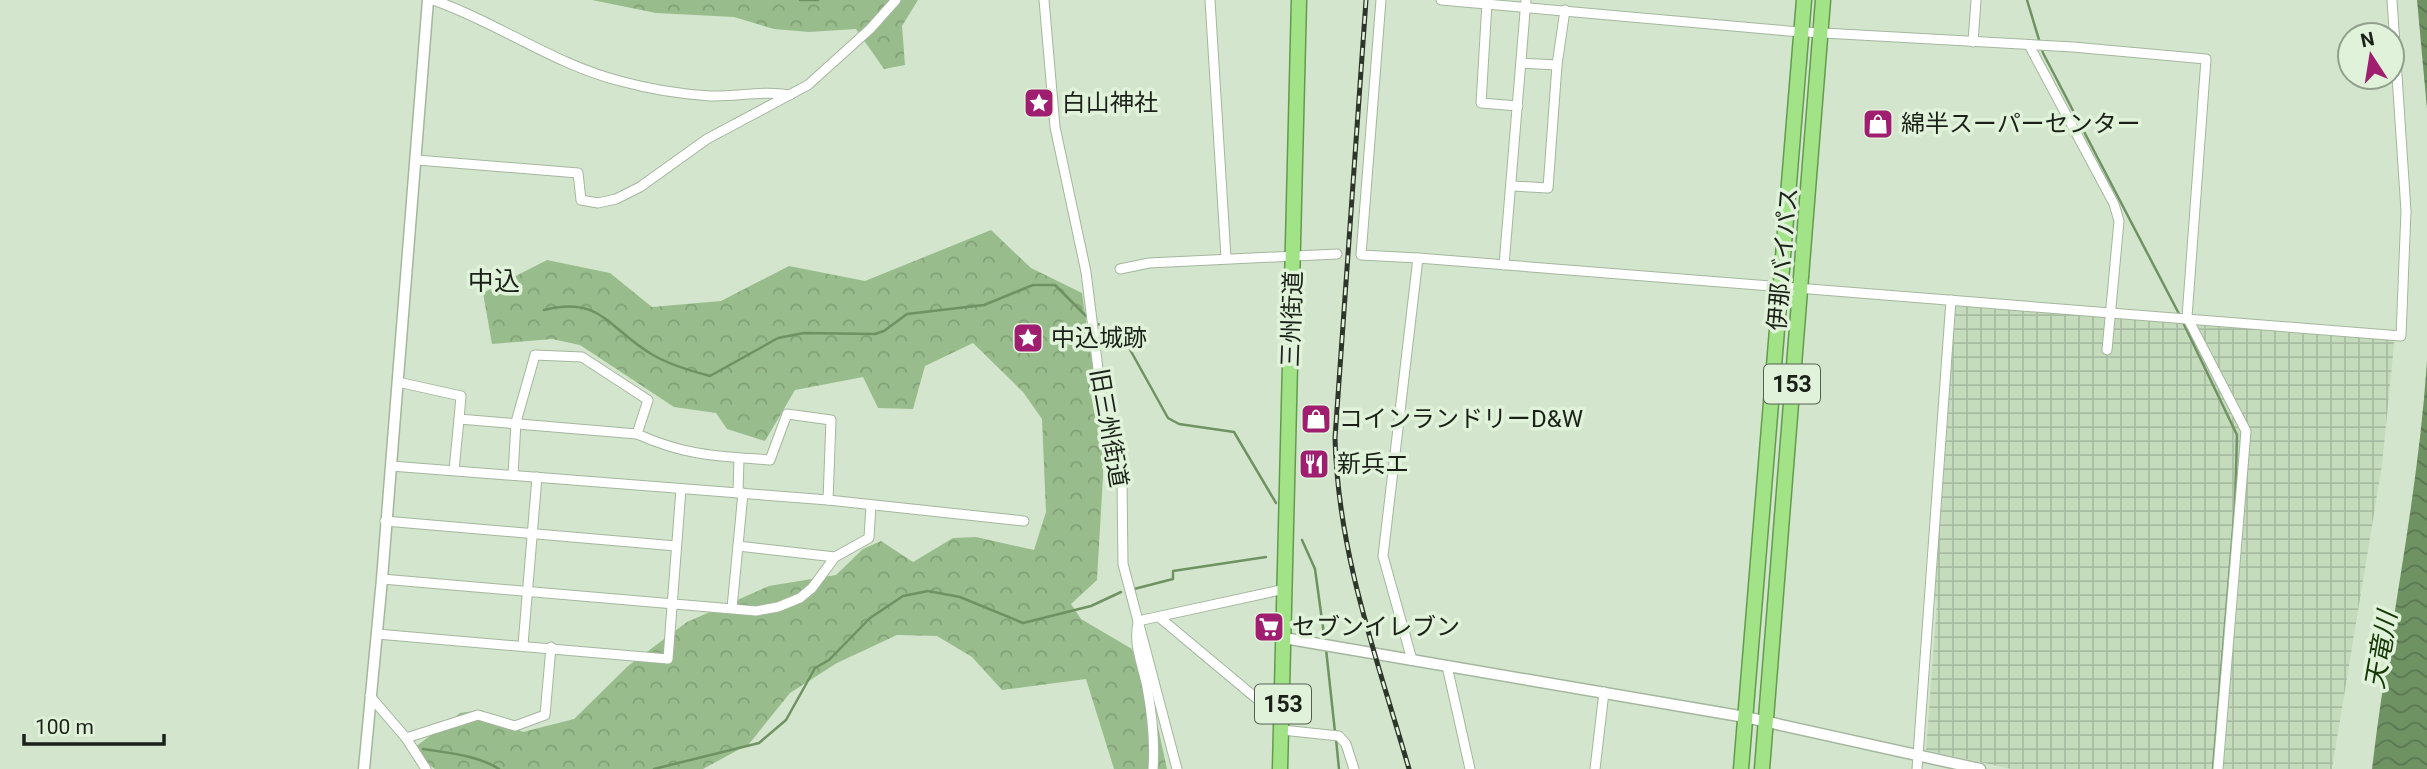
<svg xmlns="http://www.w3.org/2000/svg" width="2427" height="769" font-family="Roboto,'Noto Sans JP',sans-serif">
<defs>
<pattern id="industrial-grid" width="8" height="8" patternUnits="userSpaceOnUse" patternTransform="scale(1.75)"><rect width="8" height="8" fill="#c4dcbc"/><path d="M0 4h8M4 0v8" fill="none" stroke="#a8bca1"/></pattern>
<pattern id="forest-crowns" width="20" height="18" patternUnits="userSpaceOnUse" patternTransform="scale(1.75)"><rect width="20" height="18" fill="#98bc8b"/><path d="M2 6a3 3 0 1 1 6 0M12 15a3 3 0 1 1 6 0" fill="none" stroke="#82a177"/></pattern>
<pattern id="water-waves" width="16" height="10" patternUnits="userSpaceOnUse" patternTransform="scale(1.75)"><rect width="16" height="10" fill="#6f9263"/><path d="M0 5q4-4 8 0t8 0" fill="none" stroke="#5a7751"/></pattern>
</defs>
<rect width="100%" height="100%" fill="#d3e6cd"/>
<!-- industrial -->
<polygon fill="url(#industrial-grid)" points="1953,304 2395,335 2382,465 2332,769 2011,769 1926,750 1937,602 1932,591"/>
<!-- forest -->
<g fill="url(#forest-crowns)">
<polygon points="592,0 918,0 902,26 905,65 884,69 856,29 809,32 774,29 734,17 656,13"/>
<polygon points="991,230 1031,268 1082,293 1102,431 1103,476 1097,580 1071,604 1081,619 1132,649 1157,723 1167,769 1114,769 1086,679 1002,690 972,657 937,636 897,635 837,663 790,693 749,744 703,769 435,769 410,751 460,713 481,710 523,732 574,719 628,666 687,622 769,586 836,575 863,549 881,541 913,562 953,538 976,537 1034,550 1046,512 1042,419 1023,392 973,343 925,366 913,409 878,408 863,377 795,390 765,441 727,429 716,413 674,407 580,345 552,339 492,344 483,293 547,260 610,273 652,307 721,301 789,266 865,281"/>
</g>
<!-- water -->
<g fill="url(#water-waves)">
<polygon points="2417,0 2427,0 2427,109"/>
<path d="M2427,361V769H2372C2388,633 2418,498 2427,361Z"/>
</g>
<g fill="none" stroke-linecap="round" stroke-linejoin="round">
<!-- stream -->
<g stroke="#6f9263" stroke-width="2.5">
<polyline points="800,0 818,0"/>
<polyline points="2027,0 2043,53 2178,312 2237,435 2235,506 2213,769"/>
<path d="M544,310C602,295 609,330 653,355C670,365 691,371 710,376L778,338L804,333L875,334L884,331L907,314L984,305L1033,285H1055L1087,317"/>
<polyline points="1098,324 1123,337 1168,418 1179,424 1234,432 1276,503"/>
<polyline points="1302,540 1315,569 1325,642"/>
<polyline points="1134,589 1173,579 1173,571 1266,557"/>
<polyline points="1326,649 1335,732"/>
<polyline points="1336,739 1339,769"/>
<path d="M423,749C448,753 477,755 499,769"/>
<polyline points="654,769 759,743 786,720 815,668 829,660 870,618 903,596 928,591 960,597 1023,623 1091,606 1121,592"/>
</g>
<!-- minor casing -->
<g stroke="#a4b69e" stroke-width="11">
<g id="minor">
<path d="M433,0C497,22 553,64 620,81C649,89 679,94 710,96C737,97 763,90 790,95"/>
<polyline points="1044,0 1055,127 1086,272 1108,450 1122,481 1123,564 1177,769"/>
<polyline points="1210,0 1226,258"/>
<polyline points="1381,0 1361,255 1418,258"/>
<polyline points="1441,0 1788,31 2073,47 2206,59 2187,317 2246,431 2218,769"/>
<polyline points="1487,3 1481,103 1518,106"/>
<polyline points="1973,42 1976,0"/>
<polyline points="2029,45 2114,204 2119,221 2107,350"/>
<polyline points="1521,63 1557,65"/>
<polyline points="417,160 578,173 581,200 598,203 616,199 640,187 707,139 808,85 870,29 896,0"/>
<polyline points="1513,186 1548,188 1557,65 1565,10"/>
<polyline points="1504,265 1526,0"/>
<polyline points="1120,269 1149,263 1337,254"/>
<polyline points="398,382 461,396 459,419 637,434"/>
<polyline points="391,466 828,500 1024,521"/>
<polyline points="454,470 459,419"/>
<path d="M513,475L516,422L535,355L582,357L648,400L637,434C686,456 717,456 770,460L787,414L831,420L828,500"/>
<polyline points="738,493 739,458"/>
<polyline points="385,521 676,546"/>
<polyline points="738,546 835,557"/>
<polyline points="382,579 756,611 778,607 800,598 812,588 835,557 869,538 871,506"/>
<polyline points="732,608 743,493"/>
<polyline points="1159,617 1281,719"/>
<polyline points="1138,621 1285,589"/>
<path d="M1138,623C1133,645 1143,666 1147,687C1152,714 1155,742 1153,769"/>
<polyline points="377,634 668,659 681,489"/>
<polyline points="523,645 537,477"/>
<polyline points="1412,660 1383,556 1418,258 2401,336 2406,211 2392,0"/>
<polyline points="1447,666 1470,769"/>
<polyline points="370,696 406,738 478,715 515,726 545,715 551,647"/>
<polyline points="1282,730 1339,736 1346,744 1354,769"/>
<polyline points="406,738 426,769"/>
<polyline points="1595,769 1604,692"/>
<polyline points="1917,769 1951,300"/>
</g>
</g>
<!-- tertiary casing -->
<g stroke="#a4b69e" stroke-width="13">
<g id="tertiary">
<polyline points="1284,638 1745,717 1980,769"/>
<polyline points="364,769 382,579 428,0"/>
</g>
</g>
<!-- trunk casing -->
<g stroke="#639b4e" stroke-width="17">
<g id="trunk">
<polyline points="1280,769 1299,0"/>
<polyline points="1741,769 1804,0"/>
<polyline points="1762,769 1823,0"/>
</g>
</g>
<!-- minor -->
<use href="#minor" stroke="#fff" stroke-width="9"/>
<!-- tertiary -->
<use href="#tertiary" stroke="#fff" stroke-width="10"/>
<!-- trunk -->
<use href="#trunk" stroke="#a2e388" stroke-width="14"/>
<!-- rail casing -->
<g stroke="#2e352b" stroke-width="5">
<path id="rail" d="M1366,0L1335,438C1338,555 1377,658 1409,769"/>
</g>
<!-- rail -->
<use href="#rail" stroke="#e0f3da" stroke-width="2.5" stroke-dasharray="8" stroke-linecap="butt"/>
</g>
<!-- icons -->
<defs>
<g id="sight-square" transform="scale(1.575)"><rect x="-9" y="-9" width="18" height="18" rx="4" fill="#9f1e6f" stroke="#e0f3da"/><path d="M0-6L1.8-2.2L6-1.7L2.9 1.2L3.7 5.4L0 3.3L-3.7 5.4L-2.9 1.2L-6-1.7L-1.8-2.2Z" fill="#fff"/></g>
<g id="shop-square" transform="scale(1.575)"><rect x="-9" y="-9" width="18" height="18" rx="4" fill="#9f1e6f" stroke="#e0f3da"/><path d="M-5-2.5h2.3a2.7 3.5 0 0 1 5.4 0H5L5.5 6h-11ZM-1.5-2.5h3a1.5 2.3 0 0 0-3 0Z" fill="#fff"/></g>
<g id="restaurant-square" transform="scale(1.575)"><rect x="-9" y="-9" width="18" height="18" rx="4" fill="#9f1e6f" stroke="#e0f3da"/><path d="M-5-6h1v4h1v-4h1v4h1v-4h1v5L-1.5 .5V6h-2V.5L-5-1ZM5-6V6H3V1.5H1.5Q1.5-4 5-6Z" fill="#fff"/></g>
<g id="supermarket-square" transform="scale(1.575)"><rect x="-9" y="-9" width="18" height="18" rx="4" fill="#9f1e6f" stroke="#e0f3da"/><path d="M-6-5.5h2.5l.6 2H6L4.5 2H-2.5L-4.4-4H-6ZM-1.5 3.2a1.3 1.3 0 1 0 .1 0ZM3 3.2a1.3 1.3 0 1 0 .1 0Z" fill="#fff"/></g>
</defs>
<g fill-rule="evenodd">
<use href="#sight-square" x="1039" y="103"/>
<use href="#shop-square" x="1878" y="124"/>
<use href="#sight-square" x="1028" y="338"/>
<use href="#shop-square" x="1316" y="419"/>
<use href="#restaurant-square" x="1314" y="464"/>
<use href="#supermarket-square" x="1269" y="627"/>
</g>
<g text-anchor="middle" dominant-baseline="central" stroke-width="7" stroke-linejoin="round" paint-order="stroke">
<!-- shield labels -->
<g fill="#e0f3da" stroke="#566052" stroke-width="2">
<rect x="1764" y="364.5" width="56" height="39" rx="5"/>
<rect x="1255" y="684.5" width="56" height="39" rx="5"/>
</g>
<g font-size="23" font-weight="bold" fill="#1b2118">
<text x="1792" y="384">153</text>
<text x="1283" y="704">153</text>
</g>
<!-- poi labels -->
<g font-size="24" fill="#1b2118" stroke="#e0f3da" text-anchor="start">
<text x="1062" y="103">白山神社</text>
<text x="1901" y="124">綿半スーパーセンター</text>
<text x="1051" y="338">中込城跡</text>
<text x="1339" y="419">コインランドリーD&amp;W</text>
<text x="1337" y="464">新兵エ</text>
<text x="1292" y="627">セブンイレブン</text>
</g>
<!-- street labels -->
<g font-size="24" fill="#1b2118" stroke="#e0f3da">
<text transform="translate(1783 259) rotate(-85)">伊那バイパス</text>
<text transform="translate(1292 319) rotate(-88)">三州街道</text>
<text transform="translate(1109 428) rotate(80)">旧三州街道</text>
</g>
<!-- neighbourhood labels -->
<g font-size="26" fill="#1b2118" stroke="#e0f3da">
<text x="494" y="281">中込</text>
</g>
<!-- water labels -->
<g font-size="26" font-style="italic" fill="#143603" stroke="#e0f3da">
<text transform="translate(2381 650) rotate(-80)">天竜川</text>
</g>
</g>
<!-- north arrow -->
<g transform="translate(2371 56) rotate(348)"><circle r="33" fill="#e0f3da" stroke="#919f8c" stroke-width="2"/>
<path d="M0-5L12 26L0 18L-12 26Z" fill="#9f1e6f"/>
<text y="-10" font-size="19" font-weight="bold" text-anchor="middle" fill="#1b2118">N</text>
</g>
<!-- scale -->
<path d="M24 734v10h140v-10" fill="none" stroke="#1b2118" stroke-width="3.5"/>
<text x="35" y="734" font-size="21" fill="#1b2118" stroke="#e0f3da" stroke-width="5" paint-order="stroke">100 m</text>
</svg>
